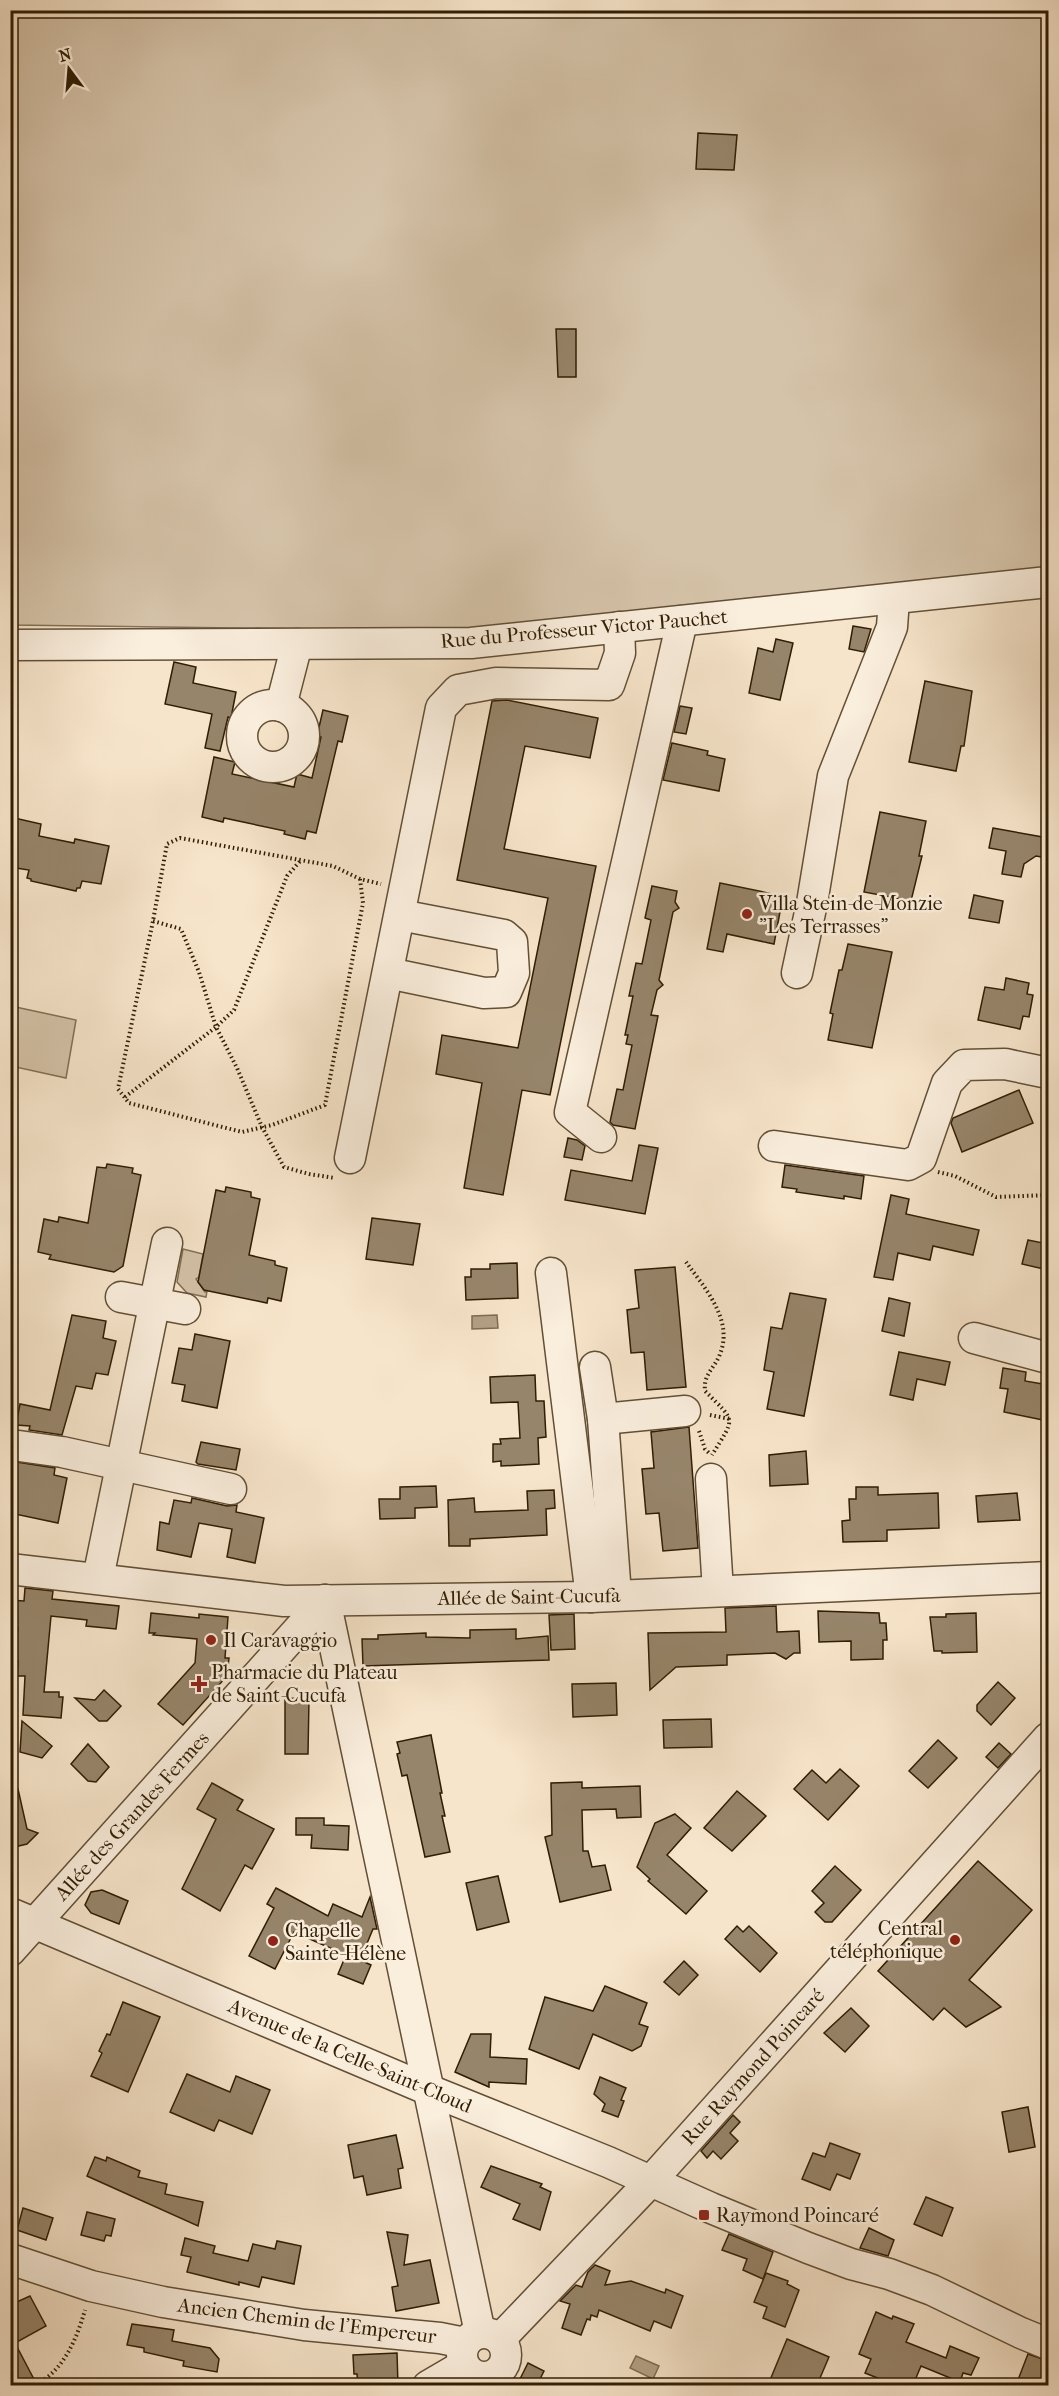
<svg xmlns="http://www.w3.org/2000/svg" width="1059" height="2396" font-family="'IM FELL French Canon',serif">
<rect width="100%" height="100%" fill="#f7e5cb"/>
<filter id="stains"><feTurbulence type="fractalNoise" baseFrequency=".00333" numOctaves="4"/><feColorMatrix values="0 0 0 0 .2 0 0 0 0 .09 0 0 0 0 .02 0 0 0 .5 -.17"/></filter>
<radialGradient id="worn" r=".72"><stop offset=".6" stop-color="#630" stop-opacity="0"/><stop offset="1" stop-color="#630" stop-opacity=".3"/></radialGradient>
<!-- green -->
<g fill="#d5c3a9" stroke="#827056" stroke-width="1.5">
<polygon points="11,11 1048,11 1048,569 481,631 11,625"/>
<polygon points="11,1006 76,1020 66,1078 11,1066"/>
<polygon points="183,1249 203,1254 199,1277 196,1279 205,1292 207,1291 206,1297 187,1293 177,1282"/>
</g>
<!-- water -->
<g fill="#b3a187" stroke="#7f6c52" stroke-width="1.5">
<polygon points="497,1315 498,1328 472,1329 472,1316"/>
<polygon points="636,2356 659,2366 653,2379 630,2368"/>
</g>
<!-- building -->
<g fill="#97856b" stroke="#301d03" stroke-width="1.5">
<polygon points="698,133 737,135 734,170 696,169"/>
<polygon points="556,329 576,329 576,377 558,377"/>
<polygon points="853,626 871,629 864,652 849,649"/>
<polygon points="776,639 793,643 780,700 749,693 758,648 773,652"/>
<polygon points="174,662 196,667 193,683 236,692 231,718 228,717 220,751 205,748 212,714 165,704"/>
<polygon points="925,681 972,691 964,746 961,746 956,771 909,762"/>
<polygon points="507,700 598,718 590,758 525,746 504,849 596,866 550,1095 522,1090 503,1195 464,1188 482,1083 436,1074 442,1035 518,1048 548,898 457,880 492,701"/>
<polygon points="680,706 692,708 686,734 674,732"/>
<polygon points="323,710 348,716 342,742 338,741 316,833 307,831 305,839 284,834 285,831 224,818 223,822 202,817 214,757 235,762 232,774 294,787 297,774 312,778 321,737 317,736"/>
<polygon points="672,743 708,751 707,755 725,759 719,791 663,780"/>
<polygon points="880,812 926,821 919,856 922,856 911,901 864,892"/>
<polygon points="10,817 41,824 39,836 74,843 75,839 109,846 101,884 82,881 80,888 77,888 76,891 31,881 31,879 27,878 29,870 10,867"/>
<polygon points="993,828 1048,838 1048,858 1036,856 1024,864 1021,877 1002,874 1006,851 989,848"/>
<polygon points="720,883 783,896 774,944 727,934 723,952 707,949"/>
<polygon points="652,886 677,891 675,902 679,908 673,912 659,980 663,985 657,990 651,1015 658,1016 635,1129 613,1125 610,1122 617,1089 623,1090 632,1045 626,1044 628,1035 625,1035 633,996 629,996 636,963 642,964 651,920 645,918"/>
<polygon points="974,895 1003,901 999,923 969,918"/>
<polygon points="848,944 892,952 872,1048 828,1040 833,1014 830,1013 839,970 842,970"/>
<polygon points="1006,978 1029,983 1027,994 1033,995 1029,1017 1023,1016 1020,1029 978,1020 985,987 1004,990"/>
<polygon points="1019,1090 1033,1123 962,1152 951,1123 953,1118"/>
<polygon points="568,1138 577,1140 585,1146 582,1160 564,1157"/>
<polygon points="639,1145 658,1148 645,1214 565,1200 571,1170 632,1181"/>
<polygon points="107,1164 133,1168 132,1173 141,1175 123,1266 114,1272 49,1259 51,1255 38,1252 44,1219 58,1222 59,1217 88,1223 97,1167 106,1168"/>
<polygon points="785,1165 864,1176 861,1199 844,1196 844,1199 796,1192 797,1189 782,1187"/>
<polygon points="226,1187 251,1192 251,1197 260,1199 249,1255 275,1261 275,1265 287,1268 281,1301 268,1298 267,1303 204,1290 198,1282 216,1190 225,1192"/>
<polygon points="891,1195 909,1199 906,1214 979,1230 973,1255 933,1246 930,1260 898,1253 893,1280 874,1277"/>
<polygon points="372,1218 420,1224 413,1265 366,1259"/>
<polygon points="1028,1240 1048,1244 1048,1270 1022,1264"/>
<polygon points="517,1263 518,1298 466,1300 465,1277 471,1277 471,1269 490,1269 490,1264"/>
<polygon points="675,1267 686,1387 647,1390 644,1352 631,1353 627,1310 639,1308 635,1270"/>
<polygon points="790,1293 826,1299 804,1416 767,1409 774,1372 764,1370 771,1327 782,1329"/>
<polygon points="889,1298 910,1303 904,1336 882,1331"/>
<polygon points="72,1315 106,1321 103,1338 116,1341 108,1375 96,1373 92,1389 76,1386 62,1435 29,1430 30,1426 16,1425 20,1404 50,1410"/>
<polygon points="195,1334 230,1341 217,1408 182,1401 185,1385 172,1383 179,1348 192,1350"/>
<polygon points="899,1352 950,1362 945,1385 917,1379 913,1400 890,1395"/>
<polygon points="1003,1368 1026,1372 1025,1381 1048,1385 1048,1421 1004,1412 1008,1389 1000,1388"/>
<polygon points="535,1375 536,1401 544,1401 546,1437 538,1438 539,1464 501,1466 501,1461 493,1462 493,1444 501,1444 500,1439 520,1438 518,1402 491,1403 490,1377"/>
<polygon points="689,1427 698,1548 663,1551 659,1513 646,1514 642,1469 654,1468 651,1432"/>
<polygon points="201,1442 240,1449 236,1470 198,1464 196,1462"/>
<polygon points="806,1451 808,1484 770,1486 769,1455"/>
<polygon points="10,1461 55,1468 54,1475 67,1478 58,1523 10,1513"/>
<polygon points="436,1486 437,1507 415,1508 415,1518 380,1519 379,1499 400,1499 400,1487"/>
<polygon points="856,1487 878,1487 878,1495 938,1493 939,1528 887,1530 887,1541 843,1542 842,1521 850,1520 849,1499 856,1499"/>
<polygon points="554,1490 555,1508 546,1509 547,1535 470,1539 470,1546 449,1546 448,1500 474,1498 475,1512 528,1510 527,1491"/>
<polygon points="1017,1493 1020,1520 978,1522 976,1496"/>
<polygon points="192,1498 227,1506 237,1505 236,1512 264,1518 255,1563 227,1557 232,1529 199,1523 191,1557 157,1550 160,1522 169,1524 174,1500 191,1503"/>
<polygon points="25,1588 53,1591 52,1599 119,1606 116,1629 86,1626 87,1620 51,1616 44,1692 59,1692 59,1697 63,1697 61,1718 23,1715 25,1676 17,1676 18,1661 14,1660 18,1628 10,1627 10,1600 24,1601"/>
<polygon points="776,1606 777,1632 799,1631 800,1653 794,1653 786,1659 775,1653 727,1655 727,1665 676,1667 650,1690 648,1633 726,1632 725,1608"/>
<polygon points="818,1611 879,1613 880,1623 886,1623 887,1640 883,1640 883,1659 851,1660 851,1641 819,1642"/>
<polygon points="151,1613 199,1618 199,1614 228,1617 225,1658 229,1658 227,1676 183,1725 158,1704 195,1663 197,1639 153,1635 155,1633 149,1633"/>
<polygon points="976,1613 977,1652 942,1653 942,1651 934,1651 930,1617 946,1617 946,1614"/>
<polygon points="574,1614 575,1649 551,1650 549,1615"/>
<polygon points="516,1629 516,1639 548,1636 549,1660 363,1666 362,1639 378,1639 378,1635 426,1633 426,1637 470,1638 470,1630"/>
<polygon points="998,1682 1015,1698 991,1725 977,1711 977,1705"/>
<polygon points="616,1683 617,1715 573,1717 572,1684"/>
<polygon points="104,1690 121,1706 107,1721 99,1721 75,1698 95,1700"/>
<polygon points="285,1698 309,1699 308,1754 285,1754"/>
<polygon points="711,1719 712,1747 664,1748 663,1720"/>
<polygon points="22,1721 52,1746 42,1758 20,1752"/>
<polygon points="431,1735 442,1793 440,1793 445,1816 442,1816 450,1852 425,1857 407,1775 402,1776 397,1754 400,1753 397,1742"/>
<polygon points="938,1740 957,1758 928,1788 909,1771"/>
<polygon points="999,1743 1011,1754 998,1768 986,1757"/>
<polygon points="88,1744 109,1767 96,1782 88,1781 71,1764"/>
<polygon points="840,1769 859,1786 828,1820 794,1789 812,1770 826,1783"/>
<polygon points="582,1782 582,1788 640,1786 641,1817 617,1818 616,1809 582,1810 583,1851 588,1851 592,1867 605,1865 611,1890 560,1902 545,1837 552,1835 551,1783"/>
<polygon points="212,1783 243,1800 237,1810 274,1829 252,1869 245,1865 220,1911 182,1889 216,1819 197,1809"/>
<polygon points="10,1789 18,1789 27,1829 38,1833 27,1844 10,1848"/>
<polygon points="737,1791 766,1816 732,1851 704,1828"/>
<polygon points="675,1814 691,1828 667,1855 707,1891 686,1914 648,1881 650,1879 637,1867 655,1823"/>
<polygon points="296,1818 324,1818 324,1825 349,1826 348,1850 311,1848 312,1835 296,1835"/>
<polygon points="978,1861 1032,1910 969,1980 1001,2007 966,2027 944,2008 933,2020 878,1971"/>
<polygon points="835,1866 861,1890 832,1922 825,1922 815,1912 824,1903 812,1891"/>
<polygon points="498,1876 509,1922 477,1930 466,1883"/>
<polygon points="276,1888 328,1916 333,1904 362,1917 370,1897 377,1929 373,1929 360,1960 371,1965 363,1984 338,1974 346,1955 294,1932 275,1969 249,1956 274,1908 267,1904"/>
<polygon points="102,1890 128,1901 119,1924 91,1913 85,1905 91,1892"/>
<polygon points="737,1926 743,1932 749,1926 777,1953 760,1972 725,1939"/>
<polygon points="684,1961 698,1975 679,1995 664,1982"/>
<polygon points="605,1986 647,2003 639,2024 648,2027 641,2046 632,2051 593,2034 579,2069 529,2049 545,1997 593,2011"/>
<polygon points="123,2002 160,2017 128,2092 91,2076 102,2053 99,2051 107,2034 110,2035"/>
<polygon points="851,2008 869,2026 845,2052 824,2033"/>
<polygon points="471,2034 491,2034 490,2057 527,2059 526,2084 489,2082 489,2087 455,2072"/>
<polygon points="187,2074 230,2092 236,2076 270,2090 252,2134 219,2120 214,2131 170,2112"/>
<polygon points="600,2077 626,2088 621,2100 624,2101 618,2117 602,2111 605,2104 594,2094"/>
<polygon points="1028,2107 1035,2147 1009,2152 1002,2112"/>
<polygon points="733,2115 740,2122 730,2133 738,2141 721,2159 713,2151 707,2158 701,2151"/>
<polygon points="396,2135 403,2168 398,2169 401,2188 367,2195 363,2176 354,2178 348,2145"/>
<polygon points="830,2143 860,2154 850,2179 837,2174 830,2190 802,2179 813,2153 825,2157"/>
<polygon points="95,2157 106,2161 107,2157 140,2171 138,2177 167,2184 165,2194 203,2202 198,2226 87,2176"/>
<polygon points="491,2166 542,2184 540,2187 551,2192 540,2230 513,2219 520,2204 481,2187"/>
<polygon points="926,2197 953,2208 942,2236 914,2224"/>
<polygon points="23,2208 53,2218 46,2240 17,2230"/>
<polygon points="87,2212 115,2219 111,2236 106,2235 104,2241 81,2235"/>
<polygon points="869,2228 894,2240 888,2256 860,2248"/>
<polygon points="387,2232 408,2235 404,2265 430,2260 439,2303 396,2311 392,2287 398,2286"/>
<polygon points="729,2234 773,2252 763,2279 743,2270 747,2259 722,2250"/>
<polygon points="185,2238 215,2246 213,2253 248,2261 253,2244 275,2249 277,2241 301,2246 294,2284 262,2277 259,2287 239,2282 239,2285 187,2272 191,2257 181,2255"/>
<polygon points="595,2265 610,2271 605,2285 631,2281 665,2293 666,2289 683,2296 671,2328 654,2321 650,2331 599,2310 597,2317 591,2315 590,2320 587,2319 581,2335 562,2328 570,2304 560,2301 576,2285 582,2287 588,2272"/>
<polygon points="766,2273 788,2281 787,2284 799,2290 785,2327 763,2318 767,2307 754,2302"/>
<polygon points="30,2296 46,2326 15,2343 37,2385 10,2385 10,2305"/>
<polygon points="876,2312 892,2319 893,2316 914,2324 906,2342 946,2358 950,2346 979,2358 971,2375 963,2373 960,2382 921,2366 913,2385 895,2385 865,2373 871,2359 859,2354"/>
<polygon points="132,2324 174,2330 172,2341 210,2348 219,2359 217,2372 183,2366 184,2361 144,2352 144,2348 127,2345"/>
<polygon points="787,2339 829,2357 817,2385 768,2385"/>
<polygon points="397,2353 398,2385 358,2385 357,2374 354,2374 353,2355"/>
<polygon points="1028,2354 1048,2361 1044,2376 1045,2385 1016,2385"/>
<polygon points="528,2363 544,2371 537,2385 517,2385"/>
</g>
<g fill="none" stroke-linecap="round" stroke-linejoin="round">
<!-- minor casing -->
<g stroke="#624f35" stroke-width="33">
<g id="minor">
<polyline points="10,645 471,643 1048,582"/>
<circle cx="273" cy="736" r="31"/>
<polyline points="281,706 297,644"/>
<polyline points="388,973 484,993 506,992 514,973 512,942 504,935 400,915"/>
<polyline points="797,973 812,903 833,776 892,627 894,599"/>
<polyline points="601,1137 570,1112 682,621"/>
<polyline points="774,1146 908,1165 921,1158 947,1083 964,1065 1005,1064 1048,1073"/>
<polyline points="350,1158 441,708 458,690 496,683 609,685 620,653 619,627"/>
<polyline points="551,1273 591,1597"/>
<polyline points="121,1297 185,1309"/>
<polyline points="974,1338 1048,1358"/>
<polyline points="595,1367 603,1419 616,1595"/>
<polyline points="603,1419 685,1411"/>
<polyline points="19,1446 62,1452 231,1489"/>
<polyline points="711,1479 718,1591"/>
<polyline points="10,1569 284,1601 591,1597 1048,1577"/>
<polyline points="98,1578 167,1243"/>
<polyline points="325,1600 480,2333"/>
<polyline points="10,1913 429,2090 608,2162 711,2208 808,2248 851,2264 889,2274 932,2290 1021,2333 1048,2344"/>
<polyline points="10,1951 325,1600"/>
<polyline points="10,2259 91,2286 163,2302 304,2325 440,2338 465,2343"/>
<circle cx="484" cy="2355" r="22"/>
<polyline points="500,2339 650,2182 1048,1738"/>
<polyline points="428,2386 464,2365"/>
</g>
</g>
<!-- path -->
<g stroke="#301d03" stroke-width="4" stroke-dasharray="1.5 3" stroke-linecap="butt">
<polyline points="360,879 363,903 325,1105 272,1125 242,1132 129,1103 118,1089 153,921 167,844 180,838 333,866 360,879 381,884"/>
<polyline points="153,921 181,929 199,972 216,1027 237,1068 262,1127 284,1167 309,1174 335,1178"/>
<polyline points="125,1097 216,1027 234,1010 287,876 301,860"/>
<polyline points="938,1172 955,1176 996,1197 1048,1195"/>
<path d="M686,1262C704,1287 734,1320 720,1354C715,1368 703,1374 705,1391C737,1423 735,1417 712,1455"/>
<polyline points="710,1415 730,1419"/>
<polyline points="699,1431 705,1449 709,1453"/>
<path d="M37,2384C64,2370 77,2338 85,2310"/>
</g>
<!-- minor -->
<use href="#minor" stroke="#faeedd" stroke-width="30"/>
</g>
<!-- markers -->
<g fill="#8f2418" stroke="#faeedd" stroke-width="2">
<circle cx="747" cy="914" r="6"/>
<circle cx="211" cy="1640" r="6"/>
<path d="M196 1675h6v6h6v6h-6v6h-6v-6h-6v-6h6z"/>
<circle cx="955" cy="1940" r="6"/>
<circle cx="273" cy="1941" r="6"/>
<rect x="698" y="2209" width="12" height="12" rx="3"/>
</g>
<g text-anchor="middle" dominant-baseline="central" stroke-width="5" stroke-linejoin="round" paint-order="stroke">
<!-- street labels -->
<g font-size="20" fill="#301d03" stroke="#faeedd">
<text transform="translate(584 629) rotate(-5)">Rue du Professeur Victor Pauchet</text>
<text transform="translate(529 1597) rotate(-1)">Allée de Saint-Cucufa</text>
<text transform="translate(132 1816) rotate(-48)">Allée des Grandes Fermes</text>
<text transform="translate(350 2056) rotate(23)">Avenue de la Celle-Saint-Cloud</text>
<text transform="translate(753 2067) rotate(-48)">Rue Raymond Poincaré</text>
<text transform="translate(307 2321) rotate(7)">Ancien Chemin de l'Empereur</text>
</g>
<!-- poi labels -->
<g font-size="20" fill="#301d03" stroke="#faeedd" text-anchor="start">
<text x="759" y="903">Villa Stein-de-Monzie<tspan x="759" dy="23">"Les Terrasses"</tspan></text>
<text x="223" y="1640">Il Caravaggio</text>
<text x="211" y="1672">Pharmacie du Plateau<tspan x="211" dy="23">de Saint-Cucufa</tspan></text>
<text x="943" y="1928" text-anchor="end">Central<tspan x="943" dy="23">téléphonique</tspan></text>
<text x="285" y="1930">Chapelle<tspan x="285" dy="23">Sainte-Hélène</tspan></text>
<text x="716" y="2215">Raymond Poincaré</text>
</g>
</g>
<!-- margin -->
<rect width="1059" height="2396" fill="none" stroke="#f7e5cb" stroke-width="36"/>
<rect x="12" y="12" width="1035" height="2372" fill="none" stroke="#301d03" stroke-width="3"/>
<rect x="18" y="18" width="1023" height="2360" fill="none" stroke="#301d03" stroke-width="1.5"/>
<!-- north arrow -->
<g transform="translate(69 69) rotate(344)" stroke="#faeedd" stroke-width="4.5" paint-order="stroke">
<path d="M0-4.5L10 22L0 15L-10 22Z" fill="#301d03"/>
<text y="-9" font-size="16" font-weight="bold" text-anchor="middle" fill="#301d03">N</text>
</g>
<rect width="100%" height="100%" filter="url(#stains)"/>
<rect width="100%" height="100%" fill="url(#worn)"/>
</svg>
